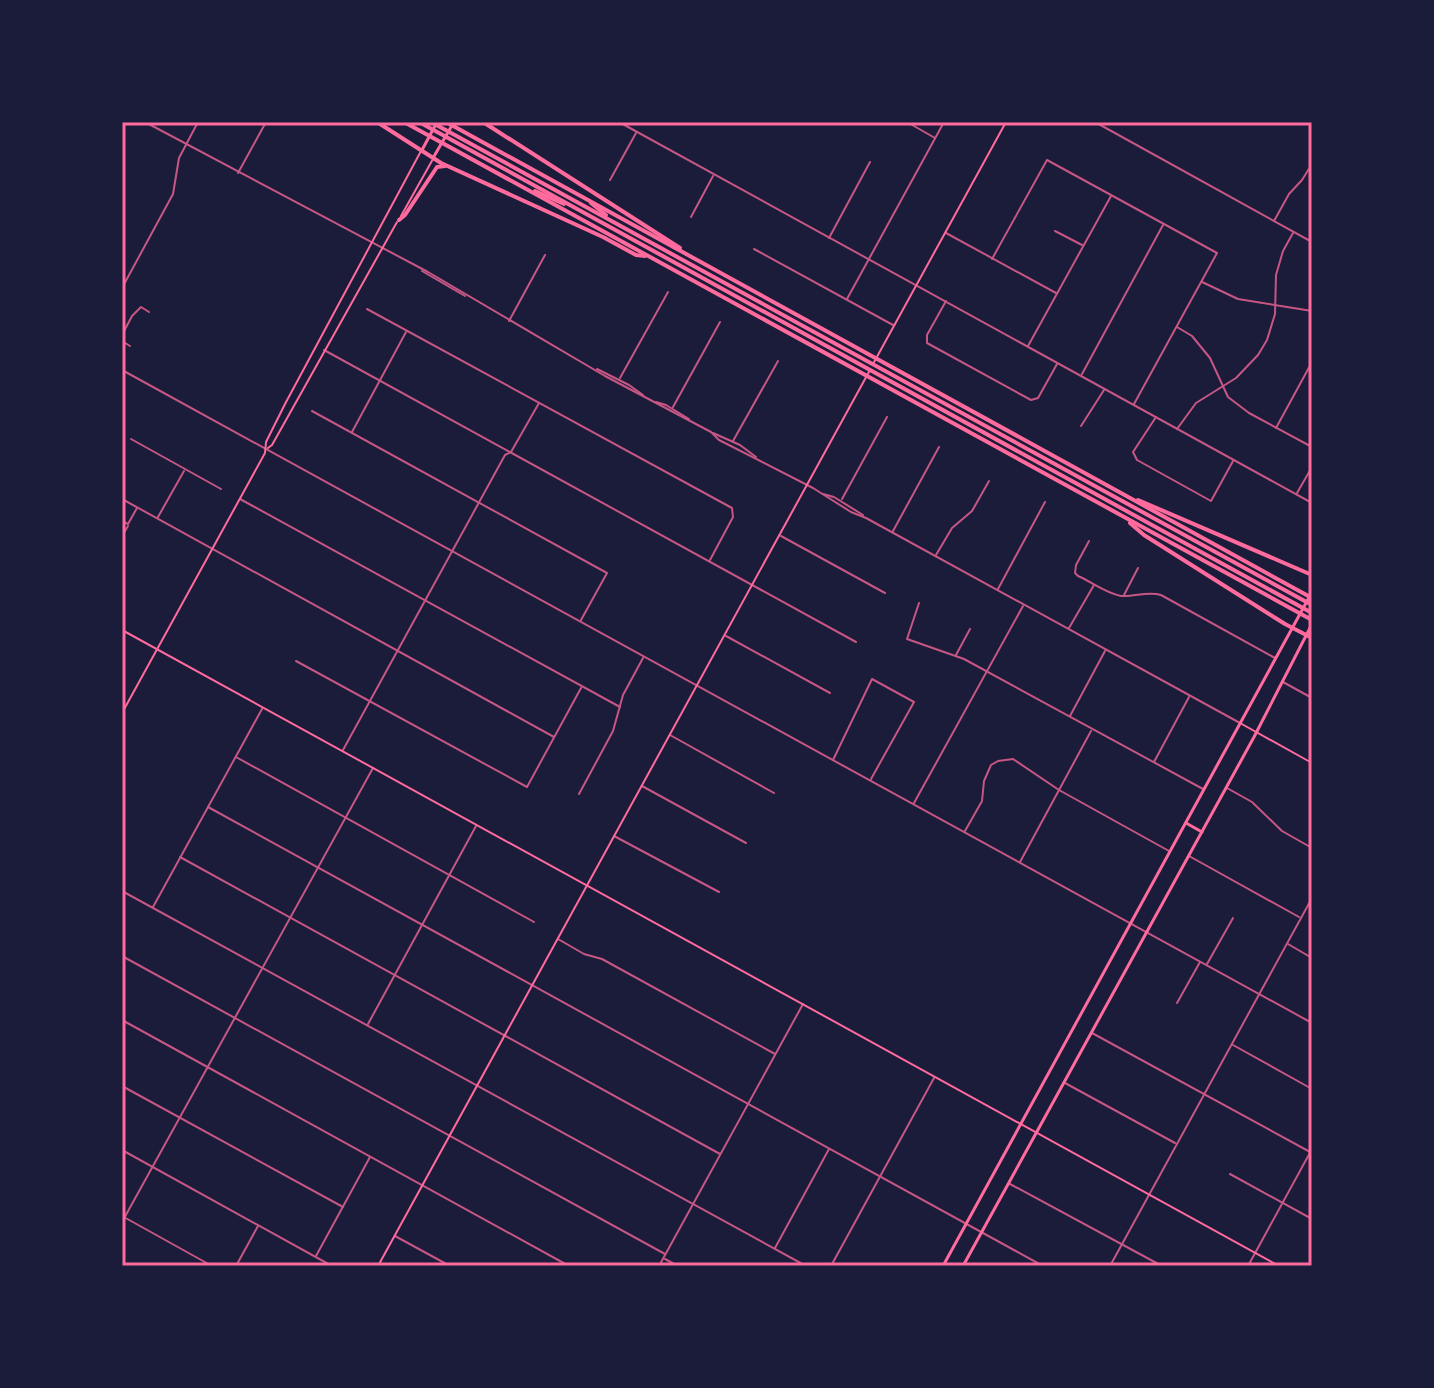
<svg xmlns="http://www.w3.org/2000/svg" width="1434" height="1388" font-family="'Alegreya Sans',sans-serif">
<rect width="100%" height="100%" fill="#1b1b3a"/>
<g fill="none" stroke-linecap="round" stroke-linejoin="round">
<!-- minor -->
<g stroke="#c65784" stroke-width="2">
<polyline points="907,122 935,138"/>
<polyline points="238,173 266,122"/>
<polyline points="610,180 636,133"/>
<polyline points="691,217 713,176"/>
<polyline points="1274,221 1289,194 1302,180 1312,164"/>
<polyline points="1055,231 1082,245"/>
<polyline points="946,233 1056,293"/>
<polyline points="829,238 870,162"/>
<polyline points="754,249 893,325"/>
<polyline points="992,259 1047,160 1217,253 1134,404"/>
<polyline points="1202,282 1238,299 1312,311"/>
<polyline points="122,288 173,194 179,158 198,122"/>
<polyline points="847,299 944,122"/>
<polyline points="946,301 927,335 927,343 1031,400 1038,398 1057,364"/>
<polyline points="367,309 732,508 733,517 710,560"/>
<polyline points="509,321 545,255"/>
<polyline points="1177,327 1192,336 1210,358 1228,397 1249,413 1312,447"/>
<polyline points="122,335 132,316 141,307 149,312"/>
<polyline points="122,341 130,346"/>
<polyline points="1028,346 1111,196"/>
<polyline points="324,350 856,642"/>
<polyline points="1082,374 1163,225"/>
<polyline points="620,378 668,292"/>
<polyline points="673,407 720,322"/>
<polyline points="312,411 607,573 581,620"/>
<polyline points="1156,417 1133,452 1137,460 1211,501 1233,461"/>
<polyline points="1081,426 1104,390"/>
<polyline points="1276,428 1312,362"/>
<polyline points="1177,429 1196,403 1236,378 1258,355 1267,340 1275,314 1276,275 1283,251 1293,233"/>
<polyline points="352,432 406,332"/>
<polyline points="131,439 221,489"/>
<polyline points="733,441 778,361"/>
<polyline points="1297,493 1312,467"/>
<polyline points="122,499 554,737"/>
<polyline points="240,499 620,707"/>
<polyline points="842,499 887,417"/>
<polyline points="158,517 184,471"/>
<polyline points="122,521 128,524 137,508"/>
<polyline points="893,531 939,447"/>
<polyline points="122,536 128,526"/>
<polyline points="781,536 885,593"/>
<path d="M1089,541L1076,565L1075,573L1078,576C1092,582 1105,593 1121,596C1135,597 1147,591 1161,595L1275,658"/>
<polyline points="936,555 952,528 972,511 989,481"/>
<polyline points="998,589 1045,502"/>
<polyline points="1124,595 1138,568"/>
<polyline points="919,603 907,639 964,659 1203,789"/>
<polyline points="1069,628 1094,585"/>
<polyline points="726,636 830,693"/>
<polyline points="956,655 970,629"/>
<polyline points="296,661 527,787 581,688"/>
<polyline points="1283,682 1312,698"/>
<polyline points="1070,716 1105,651"/>
<polyline points="670,735 774,793"/>
<polyline points="343,750 505,455 511,452 539,403"/>
<polyline points="236,757 534,922"/>
<polyline points="833,760 872,679 914,702 871,779"/>
<polyline points="1154,762 1189,697"/>
<polyline points="642,786 746,843"/>
<polyline points="1227,788 1252,802 1282,831 1312,848"/>
<polyline points="579,794 613,731 623,695 643,658"/>
<polyline points="914,803 1023,606"/>
<polyline points="208,807 1043,1266"/>
<polyline points="965,831 982,801 984,781 991,765 998,761 1013,759 1059,790 1169,851"/>
<polyline points="614,836 719,892"/>
<polyline points="1189,856 1299,917"/>
<polyline points="180,857 720,1154"/>
<polyline points="1020,862 1091,731"/>
<polyline points="153,907 262,709"/>
<polyline points="558,939 584,954 602,959 775,1054"/>
<polyline points="1288,944 1312,958"/>
<polyline points="122,956 665,1254"/>
<polyline points="1207,964 1233,918"/>
<polyline points="1177,1003 1200,962"/>
<polyline points="122,1020 569,1266"/>
<polyline points="368,1024 476,826"/>
<polyline points="1092,1033 1312,1153"/>
<polyline points="1233,1045 1312,1089"/>
<polyline points="1065,1083 1175,1143"/>
<polyline points="122,1086 343,1207"/>
<polyline points="1230,1174 1312,1219"/>
<polyline points="1010,1184 1162,1266"/>
<polyline points="122,1216 212,1266"/>
<polyline points="395,1236 450,1266"/>
<polyline points="775,1248 829,1149"/>
<polyline points="316,1256 370,1157"/>
<polyline points="665,1259 678,1266"/>
<polyline points="236,1266 258,1226"/>
<polyline points="831,1266 934,1078"/>
<polyline points="1110,1266 1312,898"/>
</g>
<!-- tertiary -->
<g stroke="#c65784" stroke-width="2">
<polyline points="145,122 428,272 605,376 711,432 719,440 813,488 851,512 866,518 1240,723"/>
<polyline points="619,122 1312,503"/>
<polyline points="1095,122 1312,242"/>
<polyline points="422,271 465,296"/>
<polyline points="597,369 629,385 643,395"/>
<polyline points="122,370 1312,1023"/>
<polyline points="656,402 666,405 689,419"/>
<polyline points="713,433 740,445 756,457"/>
<polyline points="823,494 834,497 863,515"/>
<polyline points="122,891 806,1266"/>
<polyline points="122,1150 332,1266"/>
<polyline points="122,1222 373,768"/>
<polyline points="659,1266 803,1004"/>
<polyline points="1248,1266 1312,1149"/>
</g>
<!-- secondary -->
<g stroke="#ff6b9d" stroke-width="2">
<polyline points="401,216 433,159"/>
<polyline points="873,364 1006,122"/>
<polyline points="268,448 272,445 397,222"/>
<polyline points="122,630 1279,1266"/>
<polyline points="122,713 265,453 266,442 285,404 421,151"/>
<polyline points="1240,723 1312,763"/>
<polyline points="378,1266 870,370"/>
</g>
<!-- primary -->
<g stroke="#ff6b9d" stroke-width="3">
<polyline points="422,150 437,122"/>
<polyline points="433,158 454,122"/>
<polyline points="1186,823 1202,832"/>
<polyline points="943,1266 1312,592"/>
<polyline points="963,1266 1254,737 1312,624"/>
</g>
<!-- motorway -->
<g stroke="#ff6b9d" stroke-width="4">
<polyline points="377,122 441,163 603,237 636,255 645,256"/>
<polyline points="404,122 1312,620"/>
<polyline points="419,122 1312,613"/>
<polyline points="431,122 1312,605"/>
<polyline points="446,122 1312,598"/>
<polyline points="483,122 680,248"/>
<polyline points="535,191 564,204"/>
<polyline points="591,203 606,215"/>
<polyline points="399,220 405,215 437,167 445,166"/>
<polyline points="1138,500 1312,575"/>
<polyline points="1130,523 1144,535 1285,624 1312,638"/>
</g>
</g>
<!-- border -->
<rect width="1434" height="1388" fill="none" stroke="#1b1b3a" stroke-width="248"/>
<rect x="124" y="124" width="1186" height="1140" fill="none" stroke="#ff6b9d" stroke-width="3"/>
</svg>
